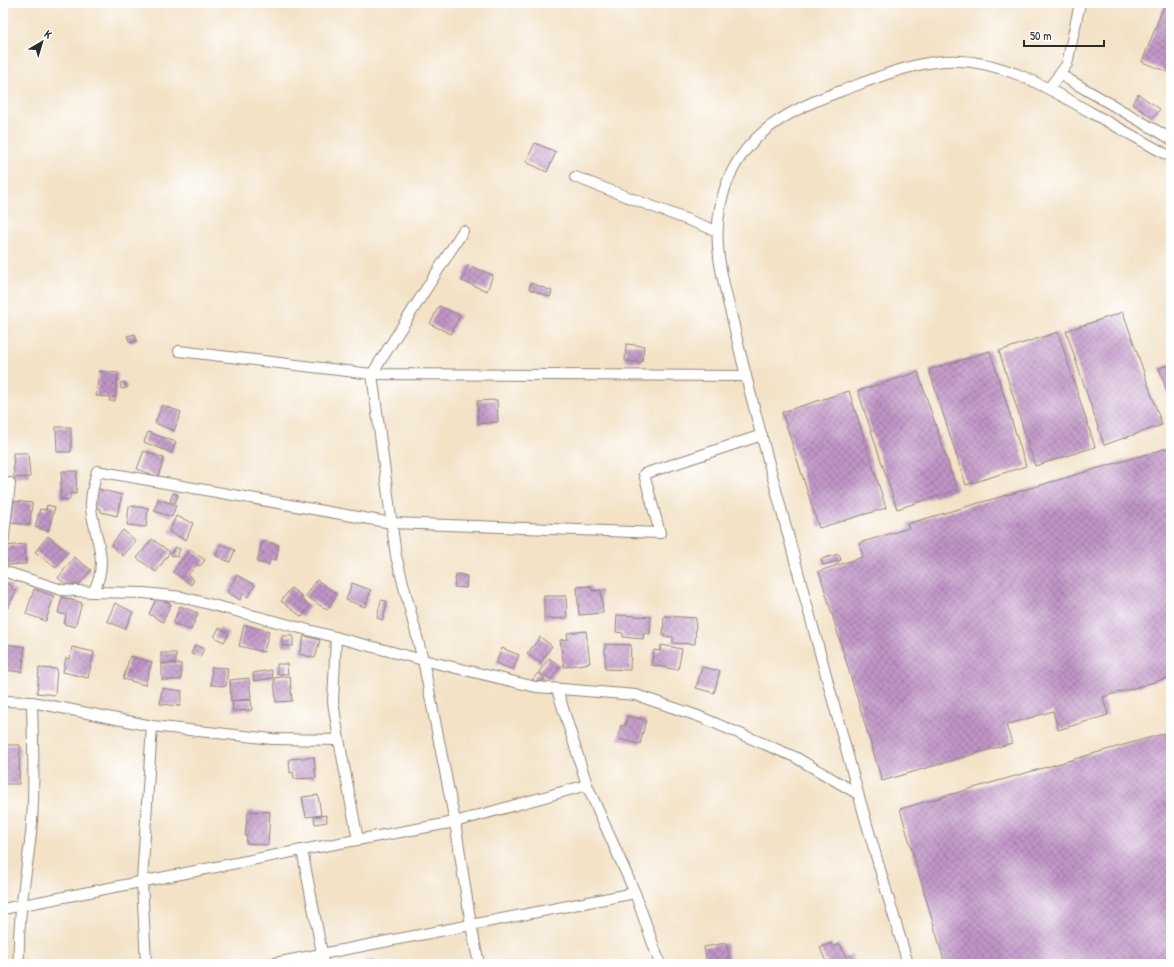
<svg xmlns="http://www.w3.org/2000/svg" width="1174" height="967" font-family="'Patrick Hand',sans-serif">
<defs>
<pattern id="building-cross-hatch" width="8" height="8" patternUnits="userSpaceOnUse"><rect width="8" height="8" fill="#c094c6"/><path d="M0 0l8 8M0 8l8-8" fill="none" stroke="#9c79a1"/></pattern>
</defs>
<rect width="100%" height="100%" fill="#fff"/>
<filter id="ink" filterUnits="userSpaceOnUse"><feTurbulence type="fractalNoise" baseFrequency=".025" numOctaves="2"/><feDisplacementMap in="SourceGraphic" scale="8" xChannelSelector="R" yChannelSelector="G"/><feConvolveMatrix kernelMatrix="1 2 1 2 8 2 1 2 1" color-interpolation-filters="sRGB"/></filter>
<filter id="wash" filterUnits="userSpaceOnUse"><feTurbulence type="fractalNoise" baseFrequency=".012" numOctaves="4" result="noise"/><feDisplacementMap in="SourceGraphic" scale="16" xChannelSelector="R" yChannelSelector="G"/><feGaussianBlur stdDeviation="0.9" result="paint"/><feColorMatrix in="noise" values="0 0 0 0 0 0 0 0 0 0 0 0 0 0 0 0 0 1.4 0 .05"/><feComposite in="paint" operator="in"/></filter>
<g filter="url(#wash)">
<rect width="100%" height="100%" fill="#f3e2c6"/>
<g id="blocks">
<!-- building -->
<g fill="url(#building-cross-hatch)">
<polygon points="1165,3 1171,3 1171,73 1142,62"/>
<polygon points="1138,94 1160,109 1153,118 1132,104"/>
<polygon points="535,143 556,152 547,172 526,162"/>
<polygon points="468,265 493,275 487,291 462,281"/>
<polygon points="531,283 552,291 550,297 529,289"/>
<polygon points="439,306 460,315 451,334 430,324"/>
<polygon points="1123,312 1162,425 1104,445 1066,331"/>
<polygon points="1058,332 1095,447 1035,466 999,351"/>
<polygon points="135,334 137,341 130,343 127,336"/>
<polygon points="626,344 644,346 642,362 625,361"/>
<polygon points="990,351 1026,466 966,485 929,370"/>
<polygon points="1171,364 1171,403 1159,368"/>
<polygon points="99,371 118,373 115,401 109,401 110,397 96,396"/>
<polygon points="918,372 957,490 897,509 858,391"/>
<polygon points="125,382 127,388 121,389 120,383"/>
<polygon points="4,389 6,405 3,405 3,390"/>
<polygon points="849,391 886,508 819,528 782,412"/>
<polygon points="497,400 498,422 478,424 477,401"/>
<polygon points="162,405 181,412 174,431 155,423"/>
<polygon points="56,427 71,427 71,452 57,452"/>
<polygon points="148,432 176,442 172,453 144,442"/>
<polygon points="1171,447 1171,677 1103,697 1108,715 1058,730 1053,711 1006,725 1012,743 882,781 819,571 863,557 859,543 909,528 907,524"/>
<polygon points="144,451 164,458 158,477 137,469"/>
<polygon points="13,453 28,453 30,477 14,478"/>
<polygon points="62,471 77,471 76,494 70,493 70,500 60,499"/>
<polygon points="98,489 122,495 117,516 101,512 101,509 93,507"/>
<polygon points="173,493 178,495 175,503 170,501"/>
<polygon points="158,499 176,505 172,517 154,511"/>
<polygon points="14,501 32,503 30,525 11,523"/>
<polygon points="47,505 55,507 48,531 35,527 40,509 46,510"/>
<polygon points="129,506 148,508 146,527 127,525"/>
<polygon points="176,516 193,523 186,540 169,532"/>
<polygon points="123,530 136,541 123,556 111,545"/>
<polygon points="48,536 68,552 56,568 35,552"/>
<polygon points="152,539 170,552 156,572 137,558"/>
<polygon points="262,541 279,545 276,560 270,559 269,565 257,562"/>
<polygon points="25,544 26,564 7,565 6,546"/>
<polygon points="221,544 235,550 230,562 216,556"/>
<polygon points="175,547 180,549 177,557 171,555"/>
<polygon points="190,549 205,560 200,566 197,564 188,575 194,580 191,585 173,572"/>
<polygon points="839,554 841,560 823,565 821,559"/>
<polygon points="74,557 91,570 79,585 66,584 58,578"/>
<polygon points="456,574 467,576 466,588 454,587"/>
<polygon points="237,575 255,585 248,597 243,594 240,600 227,592"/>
<polygon points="317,580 337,594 327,610 306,596"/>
<polygon points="6,583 12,586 11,588 16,591 8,608 3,605 3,584 5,585"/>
<polygon points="352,583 371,590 365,607 346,600"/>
<polygon points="591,586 592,591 601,590 603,613 579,615 577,587"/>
<polygon points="291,588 302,596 300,598 310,606 302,617 281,601"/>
<polygon points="34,589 54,596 46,621 26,614"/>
<polygon points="544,596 566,596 567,618 544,619"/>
<polygon points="62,597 82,603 75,627 64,624 66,615 58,613"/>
<polygon points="157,597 171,604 163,622 149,614"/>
<polygon points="381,600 387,601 383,620 377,618"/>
<polygon points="115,603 133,612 125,629 107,621"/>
<polygon points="180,606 198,613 191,630 173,623"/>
<polygon points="617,615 651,617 650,634 644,633 643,639 623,637 623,633 616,632"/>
<polygon points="664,616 696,618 695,644 673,643 673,637 663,636"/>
<polygon points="244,625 269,631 264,652 239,646"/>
<polygon points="219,628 229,633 224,642 214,637"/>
<polygon points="586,631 590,663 564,667 560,640 568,639 567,633"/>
<rect x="282" y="636" width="11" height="10"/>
<polygon points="304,636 320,640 315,658 299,654"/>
<polygon points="540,637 552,646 540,663 527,654"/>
<polygon points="6,644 25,647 22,672 3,670"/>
<polygon points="605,644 631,645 630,670 605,669"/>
<polygon points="195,645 204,649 200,657 191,654"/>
<polygon points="661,645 682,649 678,670 651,665 654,650 660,651"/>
<polygon points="72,647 94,652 88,678 63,672 66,658 70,659"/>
<polygon points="502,648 519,655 513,670 496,663"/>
<rect x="161" y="653" width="15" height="10"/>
<polygon points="130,656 152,662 145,685 123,679"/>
<polygon points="549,658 560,666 551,680 539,672"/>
<rect x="162" y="664" width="19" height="16"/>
<polygon points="277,664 287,664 288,674 277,674"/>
<polygon points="212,667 228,668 226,686 211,685"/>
<polygon points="702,667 720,671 714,693 696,688"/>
<polygon points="39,668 57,669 55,695 37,693"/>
<polygon points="271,670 273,678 254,681 253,673"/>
<polygon points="538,673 545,678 539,685 532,680"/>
<polygon points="290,676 292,701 276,702 274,678"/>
<polygon points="249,678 251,699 231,701 230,680"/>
<polygon points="162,688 182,691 180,706 160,704"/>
<polygon points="251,700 252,710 233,711 232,701"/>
<polygon points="627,716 646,720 640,744 618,739 621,725 625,726"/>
<polygon points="1169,732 1171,740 1171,964 945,964 900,809"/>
<polygon points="3,745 20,745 19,784 3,784"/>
<polygon points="314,757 316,778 294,779 293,772 290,773 289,759"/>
<polygon points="318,795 321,815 306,817 302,797"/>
<polygon points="248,811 270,812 268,845 246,843 247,836 245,836"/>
<polygon points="326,815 327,822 315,824 314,817"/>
<polygon points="726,943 730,964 707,964 704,947"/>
<polygon points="831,943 833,947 840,944 849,964 827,964 820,948"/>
<polygon points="851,955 855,964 850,964 847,957"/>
<polygon points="374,960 375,964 363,964 363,961"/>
</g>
</g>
</g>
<g filter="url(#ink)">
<use href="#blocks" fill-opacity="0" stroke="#8f8678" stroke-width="1"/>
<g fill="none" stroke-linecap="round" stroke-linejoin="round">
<!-- minor casing -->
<g stroke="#8f8678" stroke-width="12">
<g id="minor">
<polyline points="1059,74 1171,139"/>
<polyline points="1049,88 1067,64 1080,3"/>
<polyline points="575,177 717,231"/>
<polyline points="463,231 372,374 396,556 423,660 455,822 471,925 479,964"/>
<polyline points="179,351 372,374 746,376"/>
<polyline points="3,544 10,483"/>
<polyline points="3,571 62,590 93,592 144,593 182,597 423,660 536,687 636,695 698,716 795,757 858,794"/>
<path d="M93,592C110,562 95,539 91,508C90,496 94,483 97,471L392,523L660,533L644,474L762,435"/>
<polyline points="557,689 587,785 635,893 660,964"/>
<polyline points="3,701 32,702 152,726 272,739 339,740 333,702 336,637"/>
<polyline points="339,740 358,840"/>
<polyline points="302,850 322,953 323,964"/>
<polyline points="3,909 302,850 455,822 587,785"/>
<path d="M19,964C17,920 26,877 31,834C35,790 33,746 32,702"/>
<polyline points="146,964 142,881 152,726"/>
<polyline points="270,964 635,893"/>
<path d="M908,964C891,907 874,850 858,793C827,682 798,571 768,460C756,415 744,371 734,326C725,287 712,249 720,208C732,141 782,112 841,91C874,79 908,64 943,61C997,57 1045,86 1090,112C1117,127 1144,142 1171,157"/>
</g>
</g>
<!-- minor -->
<use href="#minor" stroke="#fff" stroke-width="10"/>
</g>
</g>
<!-- margin -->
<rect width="1174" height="967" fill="none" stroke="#fff" stroke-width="16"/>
<!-- north arrow -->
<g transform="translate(42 42) rotate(38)" stroke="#ffffff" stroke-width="3" paint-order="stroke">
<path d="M0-3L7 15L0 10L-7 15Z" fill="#2b2b2b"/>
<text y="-6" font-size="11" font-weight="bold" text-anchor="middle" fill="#2b2b2b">K</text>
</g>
<!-- scale -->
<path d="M1024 40v6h80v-6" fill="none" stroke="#2b2b2b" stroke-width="2"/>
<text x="1030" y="40" font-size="12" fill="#2b2b2b" stroke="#ffffff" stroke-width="3" paint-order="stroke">50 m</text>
</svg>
